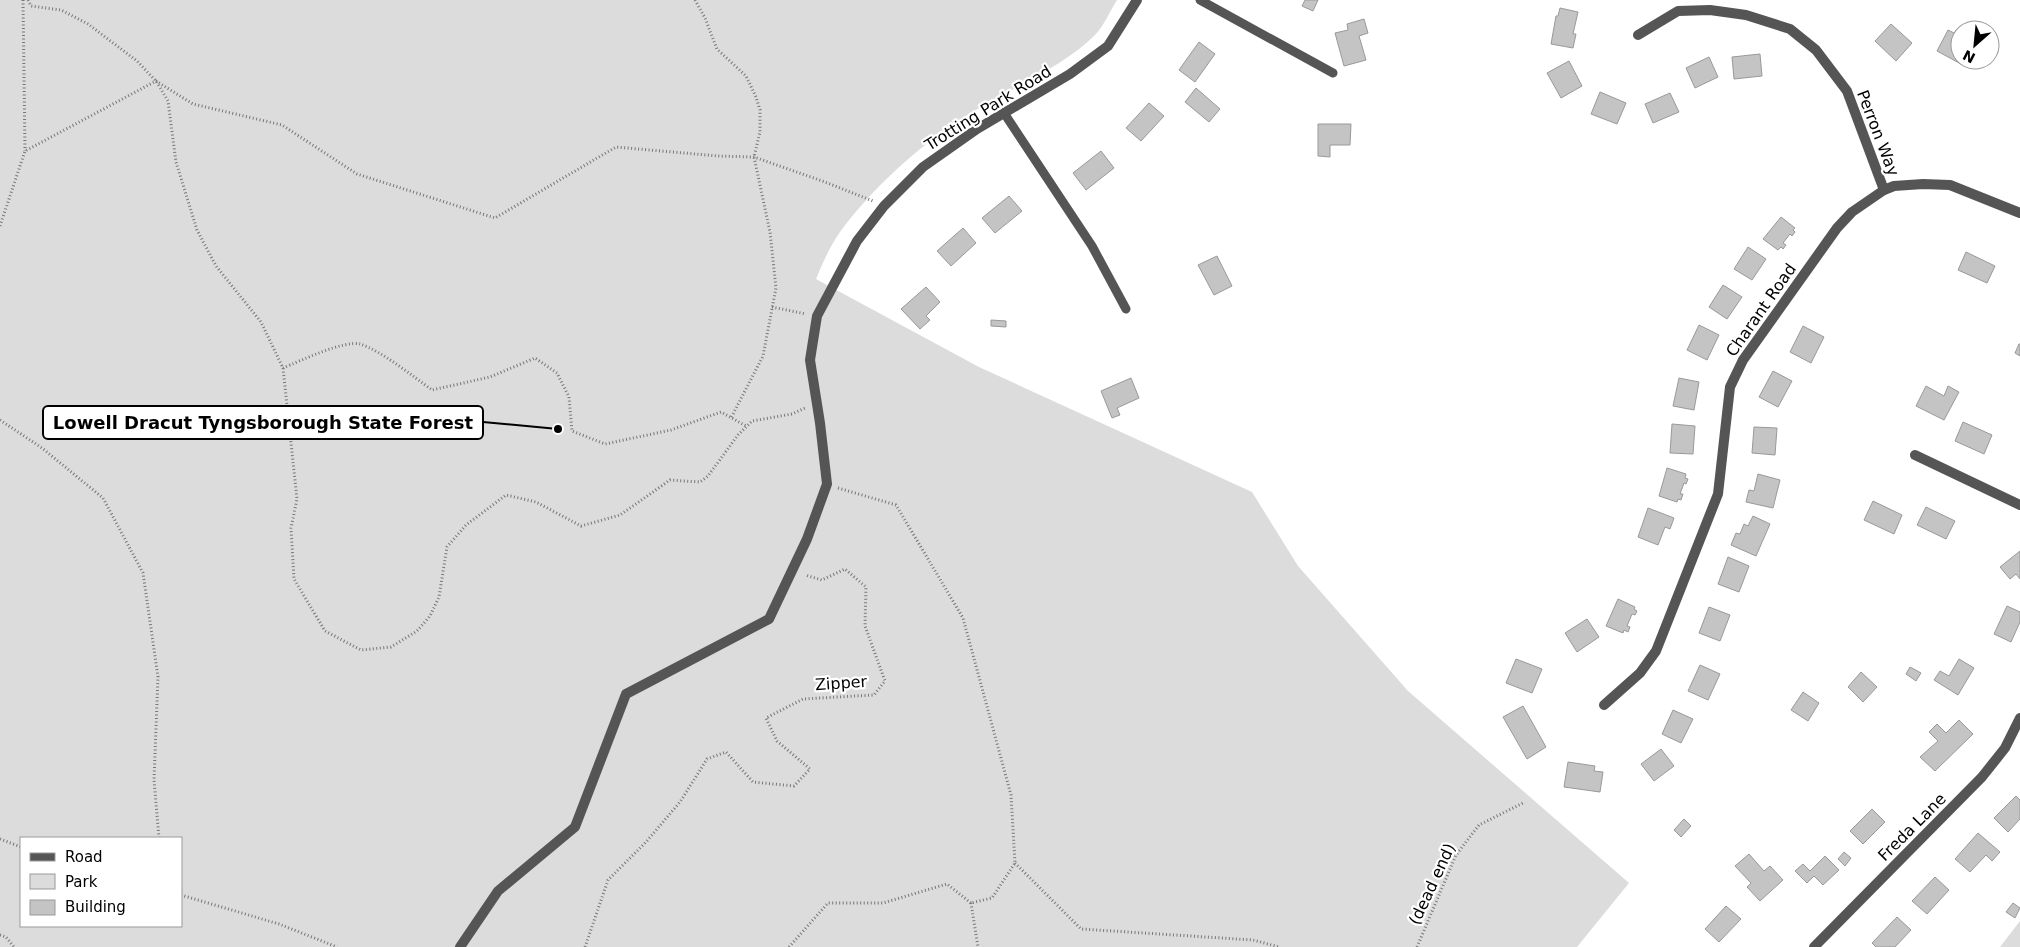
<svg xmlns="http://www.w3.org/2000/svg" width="2020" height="947" font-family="'DejaVu Sans',sans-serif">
<rect width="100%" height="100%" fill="#fff"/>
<!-- green -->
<g fill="#dcdcdc" fill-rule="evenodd">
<path d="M0,0H1117C1110,11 1104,26 1095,35C1063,67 1008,90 969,114C922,143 873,187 840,232C830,246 823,262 816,279L979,367L1252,492L1298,566L1408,691L1629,883L1577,947H0ZM21,838H181V926H21Z"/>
<polygon points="2020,921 2020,947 2000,947"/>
</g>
<!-- building -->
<g fill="#c4c4c4" stroke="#999">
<polygon points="1305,0 1318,0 1313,11 1302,6"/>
<polygon points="1560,8 1578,12 1573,34 1576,34 1573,48 1551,44 1556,16 1558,16"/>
<polygon points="1364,19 1368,33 1359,36 1366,60 1344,66 1335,33 1348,30 1347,24"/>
<polygon points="1891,24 1912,43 1896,61 1875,41"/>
<polygon points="1948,30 1960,36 1960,60 1963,60 1961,64 1937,51"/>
<polygon points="1199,42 1215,54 1195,82 1179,70"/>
<polygon points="1760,54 1762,76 1734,79 1732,57"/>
<polygon points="1709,57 1718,77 1695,88 1686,68"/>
<polygon points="1569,61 1582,86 1561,98 1547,73"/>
<polygon points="1196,88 1220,109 1209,122 1185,102"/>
<polygon points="1600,92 1626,103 1617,124 1591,114"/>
<polygon points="1670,93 1679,112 1653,123 1645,104"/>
<polygon points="1149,103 1164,116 1141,141 1126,128"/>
<polygon points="1318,124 1351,124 1350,145 1330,145 1330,157 1318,156"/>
<polygon points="1101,151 1114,168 1086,190 1073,173"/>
<polygon points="1009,196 1022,211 995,233 982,218"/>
<polygon points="1781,217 1795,228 1793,230 1795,232 1792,236 1790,234 1783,243 1786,245 1783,249 1781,247 1778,250 1763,239"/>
<polygon points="963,228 976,243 951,266 937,251"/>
<polygon points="1748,247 1766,259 1752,280 1734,269"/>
<polygon points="1966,252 1995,266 1987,283 1958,270"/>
<polygon points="1217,256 1232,286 1214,295 1198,265"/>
<polygon points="1723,285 1742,297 1727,319 1709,307"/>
<polygon points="926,287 940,302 926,316 930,320 920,329 901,309"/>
<polygon points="991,320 1006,321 1006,327 991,326"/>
<polygon points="1699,325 1719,335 1707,360 1687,350"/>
<polygon points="1803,326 1824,337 1811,363 1790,352"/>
<polygon points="2019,344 2020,344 2020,356 2015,353"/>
<polygon points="1773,371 1792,381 1778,407 1759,397"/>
<polygon points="1131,378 1139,398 1117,408 1120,415 1112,418 1101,391"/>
<polygon points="1679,378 1699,382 1694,410 1673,406"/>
<polygon points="1926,386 1944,396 1948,386 1959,392 1944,420 1916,406"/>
<polygon points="1963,422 1992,435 1984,454 1955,441"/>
<polygon points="1672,424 1695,426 1693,454 1670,453"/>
<polygon points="1754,427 1777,428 1775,455 1752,453"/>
<polygon points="1667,468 1686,474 1685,478 1688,479 1686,484 1684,483 1680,494 1683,494 1681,500 1678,499 1677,502 1659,496"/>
<polygon points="1758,474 1780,480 1773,508 1746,502 1749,490 1754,491"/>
<polygon points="1873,501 1902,515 1894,534 1864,520"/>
<polygon points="1926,507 1955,521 1946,539 1917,525"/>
<polygon points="1648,508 1674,518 1670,529 1665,527 1658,545 1638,537"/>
<polygon points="1753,516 1770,524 1756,556 1731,545 1736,533 1740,534 1744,524 1748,526"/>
<polygon points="2020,551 2020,579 2016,574 2010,579 2000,567"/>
<polygon points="1728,557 1749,566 1739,592 1718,584"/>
<polygon points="1618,599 1635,607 1634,609 1637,611 1635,615 1632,614 1627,626 1630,627 1628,632 1624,630 1623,633 1606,626"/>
<polygon points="2007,606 2020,612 2020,622 2011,642 1994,634"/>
<polygon points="1709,607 1730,615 1720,641 1699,633"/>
<polygon points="1587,619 1599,637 1577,652 1565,633"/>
<polygon points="1516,659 1542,669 1532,693 1506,683"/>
<polygon points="1959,659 1974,668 1958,695 1934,680 1940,671 1949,676"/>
<polygon points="1700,665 1720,674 1708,700 1688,691"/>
<polygon points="1910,667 1921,673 1916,681 1906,674"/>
<polygon points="1861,672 1877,687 1863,702 1848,687"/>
<polygon points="1803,692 1819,703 1808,721 1791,710"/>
<polygon points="1523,706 1546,747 1527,759 1503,717"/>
<polygon points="1673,710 1693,719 1681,743 1662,734"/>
<polygon points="1959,720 1973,734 1935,771 1920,757 1938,741 1929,732 1937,724 1946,733"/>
<polygon points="1661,749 1674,766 1654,781 1641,764"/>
<polygon points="1568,762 1595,766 1594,771 1603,772 1600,792 1564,787"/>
<polygon points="2016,796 2020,800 2020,819 2008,832 1994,818"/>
<polygon points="1872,809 1885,822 1863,844 1850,831"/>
<polygon points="1684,819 1691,826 1681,837 1674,830"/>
<polygon points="1978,833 2000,852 1992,861 1986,855 1970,872 1955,859"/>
<polygon points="1844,852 1851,858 1845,866 1838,859"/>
<polygon points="1749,854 1764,871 1770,866 1783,880 1760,901 1747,887 1751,883 1735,866"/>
<polygon points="1825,856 1839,870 1823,885 1814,876 1807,883 1795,871 1803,864 1810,871"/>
<polygon points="1935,877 1949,890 1927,914 1912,901"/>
<polygon points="2013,903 2020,908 2015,918 2006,912"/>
<polygon points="1726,906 1741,919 1719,942 1705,929"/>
<polygon points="1897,917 1911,930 1895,947 1876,947 1872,943"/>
</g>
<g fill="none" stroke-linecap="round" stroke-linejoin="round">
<!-- path -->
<g stroke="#777" stroke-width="3" stroke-dasharray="1 2.5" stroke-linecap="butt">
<polyline points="23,0 25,151"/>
<polyline points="28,0 31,6 61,10 88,24 137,61 156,81 168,101 176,162 197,230 216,266 261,322 283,368 297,499 291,528 294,579 325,631 361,650 391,647 417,631 430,616 439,597 447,547 466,525 506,495 536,502 581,526 620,515 670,480 700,482 708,476 738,435 752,421 792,414 805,408"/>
<polyline points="695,0 705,18 717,49 746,76 756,97 760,110 760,132 754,157 770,232 776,288 763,356 731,418"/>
<polyline points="0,226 25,151 156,81 193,104 282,125 357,174 495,218 616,147 718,156 754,157 825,182 873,201"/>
<polyline points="772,307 806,314"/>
<path d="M283,368C300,361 344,340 360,344C380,350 414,377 432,390L490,377L535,358L557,373L569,397L572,431L605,444L671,430L721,412L746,426"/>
<polyline points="0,420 42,448 103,498 143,573 158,677 154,780 159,838"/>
<polyline points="838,488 896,505 963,618 1011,795 1015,863 992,898 971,903"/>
<polyline points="0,839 21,847"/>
<polyline points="1015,863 1081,929 1253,940 1279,947"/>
<polyline points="181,895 279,924 337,947"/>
<polyline points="971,903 978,947"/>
<polyline points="0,935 6,937 14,947"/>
<polyline points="585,947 608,880 646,842 680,802 707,759 726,752 753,782 794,786 810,769 777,741 766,718 803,699 874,695 885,681 865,626 866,587 845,569 822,580 805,575"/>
<polyline points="789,947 828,903 883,903 947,884 971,903"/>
<polyline points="1417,947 1456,855 1479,825 1523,803"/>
</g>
<!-- lane -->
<g stroke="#555" stroke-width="9">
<polyline points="1200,0 1333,73"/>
<polyline points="1004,113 1092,246 1126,309"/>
</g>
<!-- street -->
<g stroke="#555" stroke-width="10">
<polyline points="1638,35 1678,11 1710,10 1746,15 1790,29 1816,50 1847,91 1884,190"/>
<polyline points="1915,455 2020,505"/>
<polyline points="1604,705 1640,673 1656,651 1718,494 1730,387 1743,360 1837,228 1852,212 1884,190 1894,186 1923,184 1950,185 2020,213"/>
<polyline points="460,947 498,891 575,827 626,694 769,619 807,539 827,484 820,423 810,360 817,316 857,241 884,206 923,167 977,129 1070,74 1108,46 1137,0"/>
<polyline points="1814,947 1982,777 2005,748 2020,718"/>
</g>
</g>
<g text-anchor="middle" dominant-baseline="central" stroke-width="4.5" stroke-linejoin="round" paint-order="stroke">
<!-- street labels -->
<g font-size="16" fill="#000" stroke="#fff">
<text transform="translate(988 108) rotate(-32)">Trotting Park Road</text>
<text transform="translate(1878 133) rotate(69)">Perron Way</text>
<text transform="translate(1761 310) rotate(-55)">Charant Road</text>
<text transform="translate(841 683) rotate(-4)">Zipper</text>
<text transform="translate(1912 827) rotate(-45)">Freda Lane</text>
<text transform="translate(1432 884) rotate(-65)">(dead end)</text>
</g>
</g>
<!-- callouts -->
<path fill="none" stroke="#000" stroke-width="2" d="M558 429L483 422"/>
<circle fill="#000" stroke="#fff" stroke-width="2" cx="558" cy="429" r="5"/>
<rect fill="#fff" stroke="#000" stroke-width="2" x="43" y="406" width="440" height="33" rx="5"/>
<g font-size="18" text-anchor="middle" font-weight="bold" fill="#000">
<text x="263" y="429">Lowell Dracut Tyngsborough State Forest</text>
</g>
<!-- legend -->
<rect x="20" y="837" width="162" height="90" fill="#ffffff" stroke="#999999"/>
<rect x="30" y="853" width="25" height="8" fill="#555555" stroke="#999999"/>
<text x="65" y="862" font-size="15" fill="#000000">Road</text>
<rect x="30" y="874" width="25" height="15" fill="#dcdcdc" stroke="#999999"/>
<text x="65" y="887" font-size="15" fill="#000000">Park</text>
<rect x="30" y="900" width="25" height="15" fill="#c4c4c4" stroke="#999999"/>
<text x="65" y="912" font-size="15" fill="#000000">Building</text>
<!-- north arrow -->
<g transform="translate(1975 45) rotate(207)"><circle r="24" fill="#ffffff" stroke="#999999"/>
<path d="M0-4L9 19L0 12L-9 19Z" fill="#000000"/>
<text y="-8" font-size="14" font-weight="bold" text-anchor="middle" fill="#000000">N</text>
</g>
</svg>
